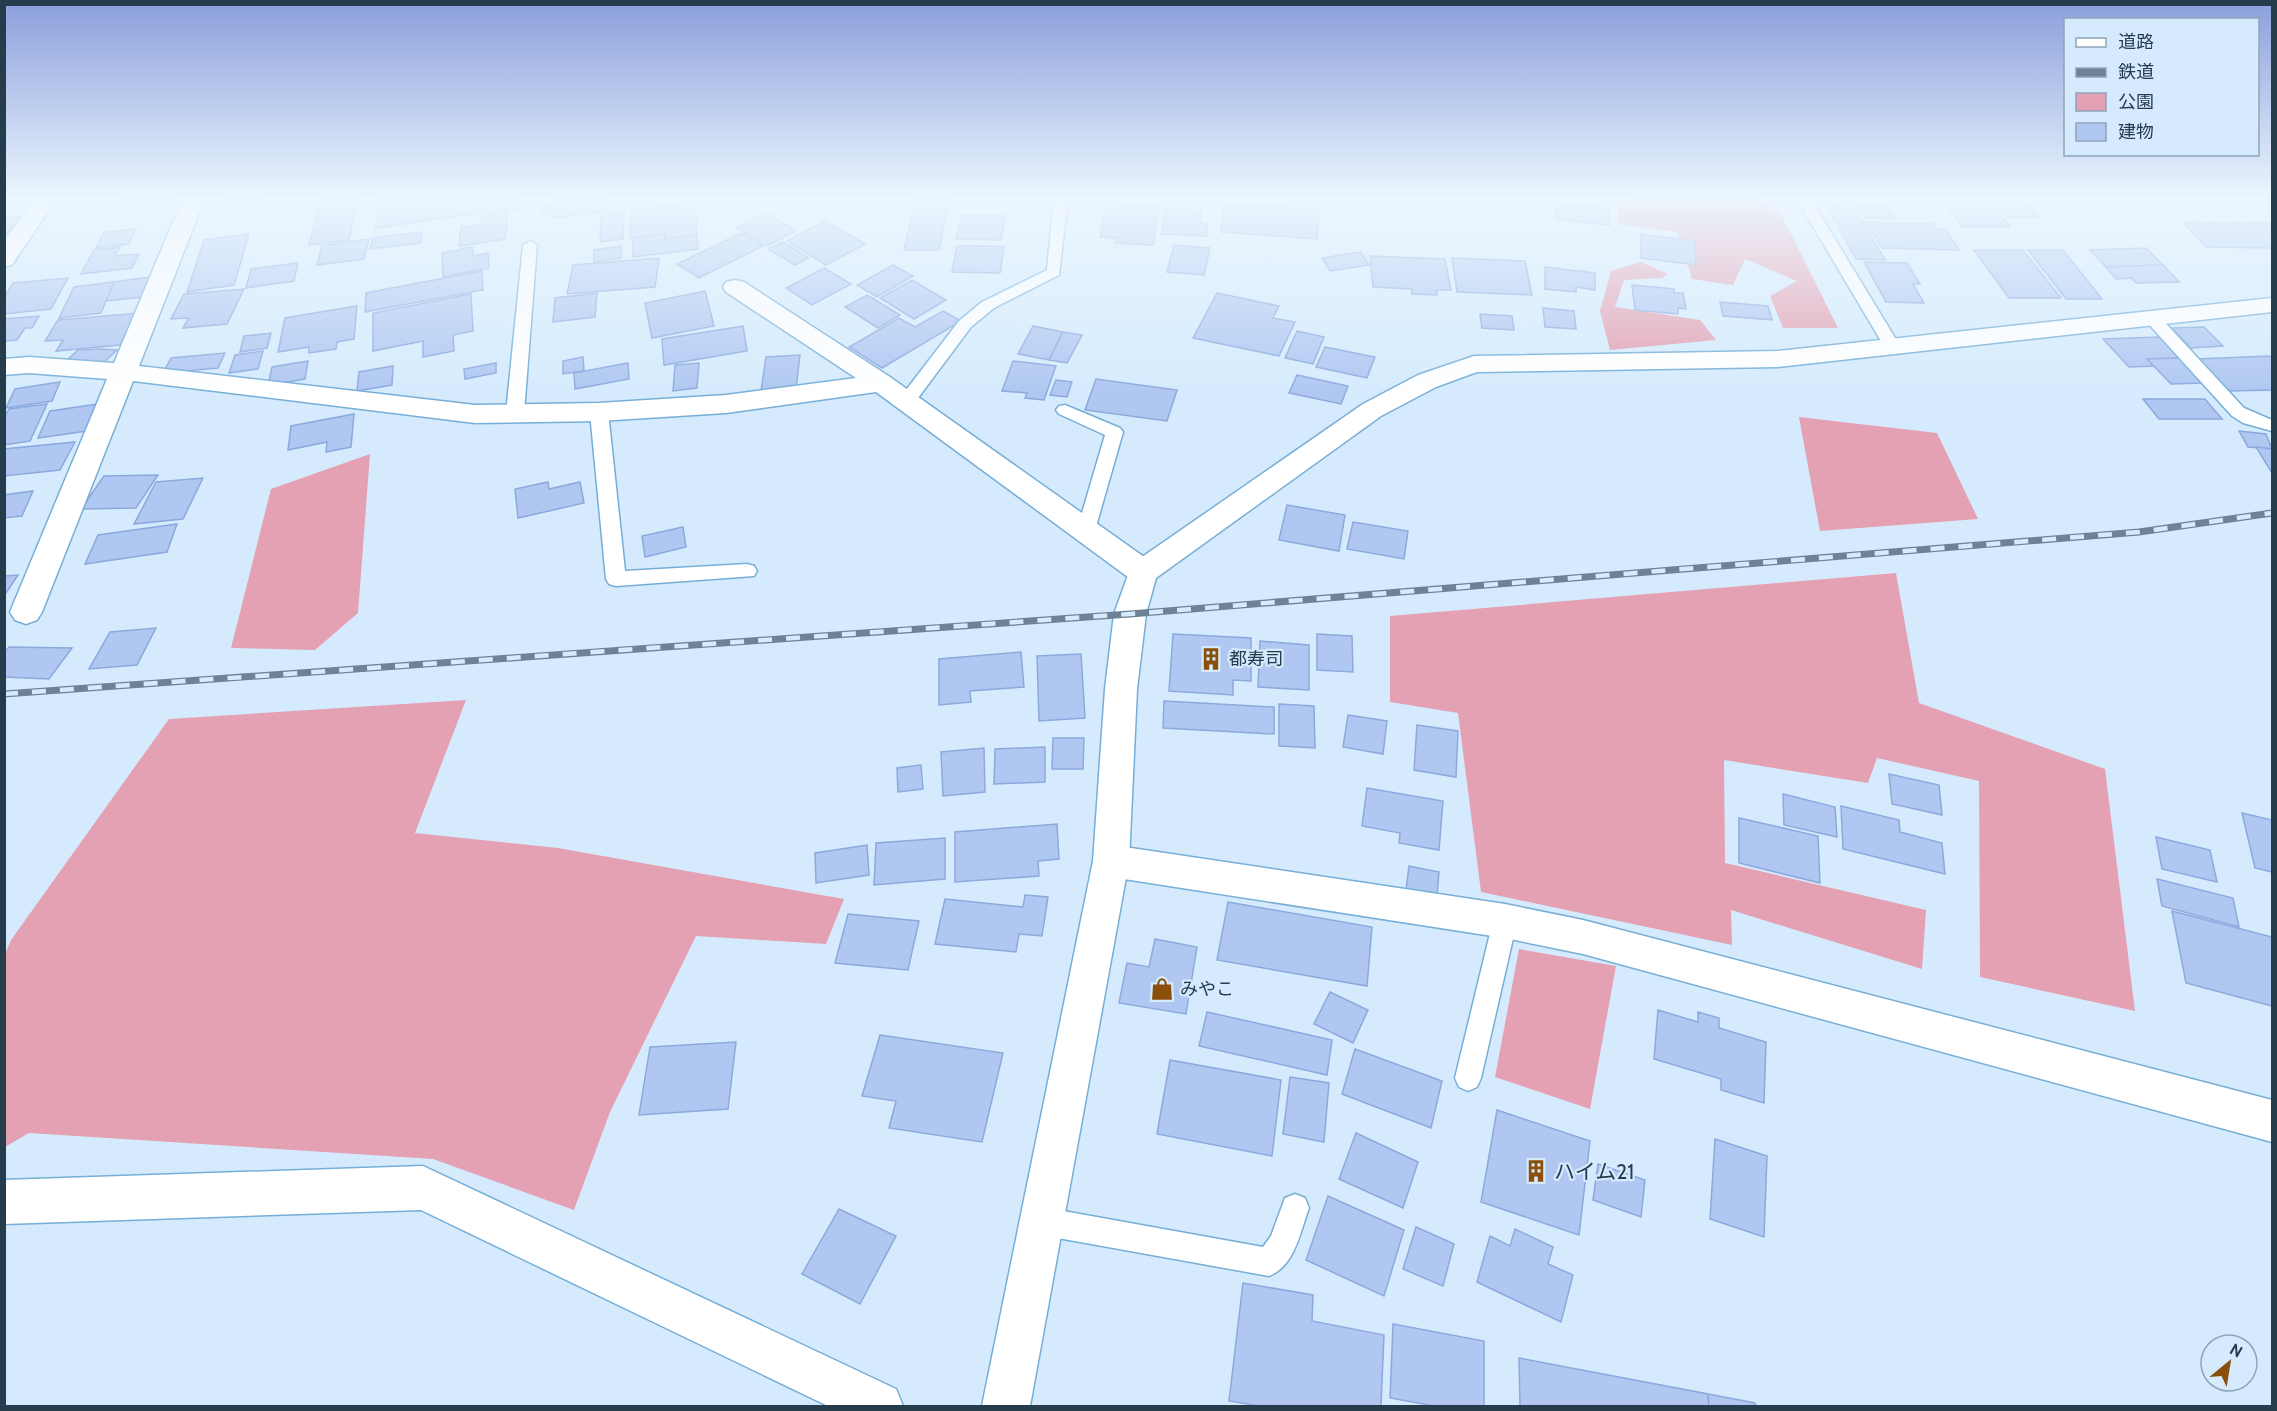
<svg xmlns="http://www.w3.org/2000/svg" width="2277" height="1411" font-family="Cabin,'Noto Sans JP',sans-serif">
<rect width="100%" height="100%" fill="#d5ebfd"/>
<!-- green -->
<g fill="#e4a1b3">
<polygon points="1651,198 1756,198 1781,214 1838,328 1783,328 1770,296 1797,281 1745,259 1733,285 1692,279 1678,232 1617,224 1618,202"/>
<polygon points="1641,262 1668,274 1662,278 1624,280 1615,307 1700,320 1716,340 1610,350 1600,311 1611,271"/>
<polygon points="1799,417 1937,433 1978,519 1820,531"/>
<polygon points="370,454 358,613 315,650 231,648 271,489"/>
<polygon points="1896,573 1919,703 2105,769 2135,1011 1980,977 1979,781 1877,758 1868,783 1724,760 1725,863 1926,910 1922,969 1731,910 1732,945 1481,892 1458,713 1390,702 1390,616"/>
<polygon points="466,700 415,833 558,848 844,899 826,944 696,936 610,1112 574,1210 433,1159 29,1133 5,1147 5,954 11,940 169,719"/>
<polygon points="1519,949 1616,966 1590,1109 1495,1077"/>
</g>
<!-- building -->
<g fill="#afc7f1" stroke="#8ca9de" stroke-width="1.5">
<polygon points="127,198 172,198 170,201 123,204"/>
<polygon points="227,198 261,198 259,200 224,203"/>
<polygon points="321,198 358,198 349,240 309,245"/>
<polygon points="381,198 449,198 445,218 375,228"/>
<polygon points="449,198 520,198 519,209 445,218"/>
<polygon points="552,198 588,198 551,202"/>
<polygon points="588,198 608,198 608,211 551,218 551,213 541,214 541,208 551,206 551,202"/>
<polygon points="916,198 950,198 939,250 904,250"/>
<polygon points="1631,198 1716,198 1718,205"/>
<polygon points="1943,201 1990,201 2010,227 1962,227"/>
<polygon points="695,202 697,235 665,239 665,234 630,238 630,211"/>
<polygon points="1996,202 2028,203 2040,217 2008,217"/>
<polygon points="1107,203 1159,206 1153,245 1116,243 1117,238 1100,237"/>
<polygon points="1225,203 1320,210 1317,239 1221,232"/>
<polygon points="1556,203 1609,209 1610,225 1555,219"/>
<polygon points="1858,206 1888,206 1896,219 1866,218"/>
<polygon points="1827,207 1855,208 1885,260 1856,259"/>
<polygon points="1165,209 1201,211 1200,223 1208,223 1206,236 1162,234"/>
<polygon points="624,210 623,239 600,242 601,213"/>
<polygon points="508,213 505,239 459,246 461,227 481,225 482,216"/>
<polygon points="766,213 796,231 767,246 737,228"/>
<polygon points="962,215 1006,216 1001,240 956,239"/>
<polygon points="19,217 4,237 4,218"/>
<polygon points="825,221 865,244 826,265 787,241"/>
<polygon points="1866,222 1934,224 1937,229 1945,229 1959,250 1882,248"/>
<polygon points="2183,222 2269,223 2272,226 2272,248 2206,247"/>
<polygon points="136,229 129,244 96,248 104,232"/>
<polygon points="422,232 421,243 370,249 373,238"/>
<polygon points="741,233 763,246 699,278 677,264"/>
<polygon points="249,234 234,285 187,292 204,240"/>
<polygon points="665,234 665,239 697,235 698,249 633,257 633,238"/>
<polygon points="1641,234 1695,241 1696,265 1641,258"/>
<polygon points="369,239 364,259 317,265 322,246"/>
<polygon points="783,242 809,258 795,265 768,249"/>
<polygon points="1174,245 1210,248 1204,275 1167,272"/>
<polygon points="622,246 621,258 594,262 594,250"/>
<polygon points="957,246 1004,246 1000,273 952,272"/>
<polygon points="120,247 115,256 139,254 132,268 81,274 94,250"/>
<polygon points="472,247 473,256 488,253 489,268 443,277 442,253"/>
<polygon points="2146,248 2163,265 2106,267 2090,250"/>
<polygon points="1974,250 2023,250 2061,298 2009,298"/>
<polygon points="2028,250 2063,250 2102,299 2066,299"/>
<polygon points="1361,252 1369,265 1330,271 1322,258"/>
<polygon points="1370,256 1445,259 1451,290 1437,290 1437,295 1412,294 1412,289 1373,287"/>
<polygon points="659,258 655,287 567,294 573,265"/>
<polygon points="1452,258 1525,261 1532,295 1457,292"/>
<polygon points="1864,262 1907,263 1920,284 1913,284 1924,303 1886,302"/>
<polygon points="298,263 294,281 246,288 251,269"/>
<polygon points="893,265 913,276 877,297 857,285"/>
<polygon points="2163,265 2179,282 2136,283 2131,278 2116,279 2106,267"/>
<polygon points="1545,267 1595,273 1595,290 1576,287 1576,292 1545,289"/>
<polygon points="824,268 851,284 812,305 786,288"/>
<polygon points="482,271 483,290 365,312 366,293"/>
<polygon points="151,277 143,297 105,301 114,282"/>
<polygon points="68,278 51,309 4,314 4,298 13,283"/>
<polygon points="912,280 946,300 914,319 880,298"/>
<polygon points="114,282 101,313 59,318 74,287"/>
<polygon points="1632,285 1674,289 1674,293 1683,293 1686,309 1678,308 1678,314 1635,310"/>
<polygon points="244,289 227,324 183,328 189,318 171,319 184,294"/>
<polygon points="705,291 714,326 652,338 645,303"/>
<polygon points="597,293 595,317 553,322 555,298"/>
<polygon points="1217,293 1279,306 1273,318 1295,322 1279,356 1193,338"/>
<polygon points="471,294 473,331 453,335 454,351 423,357 423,341 373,351 373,313"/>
<polygon points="867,295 900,315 878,328 845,307"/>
<polygon points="1720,302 1768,306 1772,320 1723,316"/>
<polygon points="357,306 354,339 337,342 336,349 309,353 309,347 278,352 285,318"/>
<polygon points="1543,308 1574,311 1576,329 1545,327"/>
<polygon points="943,311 961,321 882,368 849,347 899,318 915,327"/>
<polygon points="139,313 120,345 56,351 63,340 45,341 58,320"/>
<polygon points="1480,314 1512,316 1514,330 1482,328"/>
<polygon points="39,316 32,328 25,328 17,340 4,341 4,319"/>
<polygon points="743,326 747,351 664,365 662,339"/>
<polygon points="1033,326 1063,332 1049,360 1018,354"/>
<polygon points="2204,327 2223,346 2191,348 2172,328"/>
<polygon points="1297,331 1324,337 1313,364 1285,358"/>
<polygon points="1063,332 1082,335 1067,363 1049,360"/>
<polygon points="271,333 267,348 240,352 244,336"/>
<polygon points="2159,337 2179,358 2147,359 2154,366 2129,367 2103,339"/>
<polygon points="1325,347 1375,357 1367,378 1316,367"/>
<polygon points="78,350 101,349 117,350 101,365 65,362"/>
<polygon points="263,351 258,369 229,373 235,355"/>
<polygon points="225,353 218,368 163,373 171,358"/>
<polygon points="800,355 796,389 761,391 766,357"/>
<polygon points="2270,356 2272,358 2272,390 2228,391 2197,359"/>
<polygon points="583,357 584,371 563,374 563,361"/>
<polygon points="2179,358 2203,383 2171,384 2147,359"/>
<polygon points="308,361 305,379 268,385 272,367"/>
<polygon points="1013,361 1056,366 1044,400 1025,398 1027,393 1002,391"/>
<polygon points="496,363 496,373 465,379 464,369"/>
<polygon points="628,363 629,379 575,389 574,373"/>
<polygon points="699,363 697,388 673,391 675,365"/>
<polygon points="393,366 392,385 357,391 359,372"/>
<polygon points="1297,375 1348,386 1341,404 1289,393"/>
<polygon points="1096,379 1177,390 1167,421 1085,410"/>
<polygon points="1056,380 1072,382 1067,397 1050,395"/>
<polygon points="60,382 52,401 6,408 15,389"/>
<polygon points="2143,399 2205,399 2222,419 2159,419"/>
<polygon points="105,403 94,430 38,438 50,411"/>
<polygon points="47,404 30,441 4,445 4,418 9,409"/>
<polygon points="354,414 351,447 326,452 327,442 288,450 291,426"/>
<polygon points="2239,431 2266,434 2272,449 2248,447"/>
<polygon points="75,442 60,470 4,476 4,449"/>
<polygon points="2256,447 2272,449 2272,473"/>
<polygon points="158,475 136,508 81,509 104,476"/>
<polygon points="203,478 183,519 134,524 156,482"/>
<polygon points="548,482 549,489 580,482 584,503 518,518 515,489"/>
<polygon points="33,491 22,516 4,518 4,495"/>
<polygon points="1287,505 1345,515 1339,551 1279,540"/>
<polygon points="1353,522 1408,531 1404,559 1347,549"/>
<polygon points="177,524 167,552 85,564 98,535"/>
<polygon points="683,527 686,547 645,557 642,536"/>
<polygon points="18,575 4,596 4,576"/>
<polygon points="156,628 137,665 89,669 110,632"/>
<polygon points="1173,634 1251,638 1251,681 1233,680 1233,695 1169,691"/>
<polygon points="1317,634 1352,636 1353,672 1317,670"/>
<polygon points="1260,641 1309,645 1309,690 1258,687"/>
<polygon points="9,647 72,648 49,679 4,677 4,653"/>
<polygon points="1021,652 1024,687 970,691 971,702 939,705 939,659"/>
<polygon points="1081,654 1085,718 1039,721 1037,656"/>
<polygon points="1164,701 1274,707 1274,734 1163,728"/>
<polygon points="1279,704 1314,706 1315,748 1279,746"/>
<polygon points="1348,715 1387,721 1383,754 1343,747"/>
<polygon points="1417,725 1458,731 1456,777 1414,770"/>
<polygon points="1053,738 1084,738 1083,769 1052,769"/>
<polygon points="1045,747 1045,782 994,784 995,749"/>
<polygon points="984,748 985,792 943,796 941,752"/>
<polygon points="921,765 923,789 898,792 897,768"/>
<polygon points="1889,774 1939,785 1942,815 1892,804"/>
<polygon points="1367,788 1443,801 1439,850 1399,843 1400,833 1362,826"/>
<polygon points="1783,794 1835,807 1837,837 1784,825"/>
<polygon points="1841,806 1899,820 1900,832 1942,843 1945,874 1843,849"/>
<polygon points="2242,813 2272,820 2272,872 2255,868"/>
<polygon points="1739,818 1818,836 1820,883 1739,863"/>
<polygon points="1057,824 1059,859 1038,861 1039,876 955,882 955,832"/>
<polygon points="2156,837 2210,850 2217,882 2162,869"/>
<polygon points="945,838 945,879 874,885 876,843"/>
<polygon points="867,845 869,875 816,883 815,853"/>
<polygon points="1409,866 1439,872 1437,895 1406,890"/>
<polygon points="2157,879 2233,898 2239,927 2162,906"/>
<polygon points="1025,895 1048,897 1042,936 1019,934 1016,952 935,944 945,899 1023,907"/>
<polygon points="1228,902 1372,927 1367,986 1217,960"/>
<polygon points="2172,911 2272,937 2272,1006 2186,983"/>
<polygon points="848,914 919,921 908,970 835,963"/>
<polygon points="1155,939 1197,947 1186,1014 1119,1003 1127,963 1149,967"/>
<polygon points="1330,992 1368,1010 1353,1043 1314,1024"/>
<polygon points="1658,1010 1698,1022 1698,1012 1719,1018 1719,1028 1766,1042 1764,1103 1721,1090 1721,1079 1654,1059"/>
<polygon points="1207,1012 1332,1040 1327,1075 1199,1046"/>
<polygon points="880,1035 1003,1053 982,1142 889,1128 896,1101 862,1096"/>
<polygon points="736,1042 728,1109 639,1115 650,1047"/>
<polygon points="1355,1049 1442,1081 1431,1128 1342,1094"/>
<polygon points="1170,1060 1281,1080 1272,1156 1157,1134"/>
<polygon points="1290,1077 1329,1083 1324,1142 1283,1134"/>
<polygon points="1497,1110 1590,1141 1579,1235 1481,1202"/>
<polygon points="1356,1133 1418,1162 1403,1208 1339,1179"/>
<polygon points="1715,1139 1767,1156 1764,1237 1710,1219"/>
<polygon points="1598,1164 1645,1180 1641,1217 1593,1200"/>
<polygon points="1328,1196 1404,1230 1384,1296 1306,1260"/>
<polygon points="839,1209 896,1236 860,1304 802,1274"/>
<polygon points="1416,1227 1454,1244 1443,1286 1403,1269"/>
<polygon points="1515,1229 1553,1247 1548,1264 1573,1275 1561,1322 1477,1282 1490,1236 1510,1246"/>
<polygon points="1243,1283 1313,1295 1312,1321 1384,1335 1381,1406 1259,1406 1229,1401"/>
<polygon points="1393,1324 1484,1341 1484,1406 1434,1406 1390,1398"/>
<polygon points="1519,1358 1708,1394 1709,1406 1520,1406"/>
<polygon points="1708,1394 1755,1403 1756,1406 1709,1406"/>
</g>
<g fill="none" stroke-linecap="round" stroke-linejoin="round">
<!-- lane casing -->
<g stroke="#76aed7" stroke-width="3">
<g id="lane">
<polygon points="1054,198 1068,198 1059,275 994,308 971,327 912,406 900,406 898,402 900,398 959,321 982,302 1047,270"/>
<polygon points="1796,198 1810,198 1900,346 1898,349 1892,351 1884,346"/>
<polygon points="530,241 537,245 524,413 515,419 506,413 523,245"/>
<polygon points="2151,312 2157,314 2244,408 2272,420 2272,431 2243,423 2232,416 2145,320 2143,317 2145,314"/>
<polygon points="1065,405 1120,428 1123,432 1095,530 1093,535 1079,535 1077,530 1105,435 1059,414 1056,410 1059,406"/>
<polygon points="599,407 608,412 625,571 747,564 754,566 757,571 754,576 616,586 609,584 606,579 590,412"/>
<polygon points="1505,910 1513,913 1517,921 1481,1078 1477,1087 1468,1091 1459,1087 1455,1078 1493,921 1497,913"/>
<path d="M1295,1194L1305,1198L1309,1208C1300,1232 1295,1266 1269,1276L1041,1235L1031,1231L1027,1221L1031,1211L1041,1207L1263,1247L1271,1236L1285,1198Z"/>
</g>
</g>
<!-- street casing -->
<g stroke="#76aed7" stroke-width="3">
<g id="street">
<polygon points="35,198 57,198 12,265 4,267 4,242"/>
<polygon points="183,198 205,198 139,366 475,405 599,403 726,395 856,378 726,292 723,287 726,282 735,280 744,282 890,377 1154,564 1158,572 1154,580 1143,583 1132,580 876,392 726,413 599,421 475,423 133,381 42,612 37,620 26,624 15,620 10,612 107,379 29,373 4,375 4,359 29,357 114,363"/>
<polygon points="1111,845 1505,904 1583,920 2272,1100 2272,1142 1583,954 1505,938 1111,877 1098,872 1093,861 1098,850"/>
<polygon points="423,1166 896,1389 903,1406 828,1406 421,1210 4,1224 4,1180"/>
</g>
</g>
<!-- secondary casing -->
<g stroke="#76aed7" stroke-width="3">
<polygon id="secondary" points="2272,298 2272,312 1778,367 1477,372 1436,387 1381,416 1156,578 1146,614 1137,689 1129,861 1030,1406 982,1406 1093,861 1105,689 1114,614 1132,564 1363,404 1418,375 1474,356 1778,351"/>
</g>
<!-- lane -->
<use href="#lane" fill="#fff" fill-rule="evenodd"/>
<!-- street -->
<use href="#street" fill="#fff" fill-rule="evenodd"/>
<!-- secondary -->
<use href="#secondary" fill="#fff" fill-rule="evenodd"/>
<!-- rail casing -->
<g stroke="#6d8395" stroke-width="7">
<polyline id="rail" points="4,694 1130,614 2139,532 2272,513"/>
</g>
<!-- rail -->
<use href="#rail" stroke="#d5ebfd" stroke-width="4.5" stroke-dasharray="14" stroke-linecap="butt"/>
</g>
<!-- sky -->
<linearGradient id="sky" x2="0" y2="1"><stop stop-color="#8a9fdc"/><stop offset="0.5" stop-color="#ecf6fe"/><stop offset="1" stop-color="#ecf6fe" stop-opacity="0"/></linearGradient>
<rect width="2277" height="395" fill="url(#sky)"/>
<!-- icons -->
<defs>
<g id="building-bare" transform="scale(1.8)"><path d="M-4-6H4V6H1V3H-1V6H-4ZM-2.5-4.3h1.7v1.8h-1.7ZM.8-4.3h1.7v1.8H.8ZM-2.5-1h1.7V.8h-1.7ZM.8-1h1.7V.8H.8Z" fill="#8a4f0b" stroke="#d5ebfd" stroke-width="2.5" paint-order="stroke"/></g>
<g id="shop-bare" transform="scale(1.8)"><path d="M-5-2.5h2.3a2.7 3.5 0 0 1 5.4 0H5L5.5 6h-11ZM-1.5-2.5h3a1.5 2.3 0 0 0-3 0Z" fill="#8a4f0b" stroke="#d5ebfd" stroke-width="2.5" paint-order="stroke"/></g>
</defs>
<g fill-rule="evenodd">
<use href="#building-bare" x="1211" y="659"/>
<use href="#shop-bare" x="1162" y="989"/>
<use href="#building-bare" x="1536" y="1171"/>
</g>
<g text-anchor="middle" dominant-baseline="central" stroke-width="4.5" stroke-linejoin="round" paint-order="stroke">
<!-- poi labels -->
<g font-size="18" fill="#253c4d" stroke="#d5ebfd" text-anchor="start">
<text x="1229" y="659">都寿司</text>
<text x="1180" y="989">みやこ</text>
</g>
<!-- near-poi labels -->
<g font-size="21" fill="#253c4d" stroke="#d5ebfd" text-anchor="start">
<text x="1554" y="1171">ハイム21</text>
</g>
</g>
<!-- border -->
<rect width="2277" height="1411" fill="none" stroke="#253c4d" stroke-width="12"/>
<!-- legend -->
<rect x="2064" y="18" width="195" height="138" fill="#d5ebfd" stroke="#8fa5b7" stroke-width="1.5"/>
<rect x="2076" y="38" width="30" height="9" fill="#ffffff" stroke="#8fa5b7" stroke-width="1.5"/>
<text x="2118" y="48" font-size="18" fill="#253c4d">道路</text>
<rect x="2076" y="68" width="30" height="9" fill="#6d8395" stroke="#8fa5b7" stroke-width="1.5"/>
<text x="2118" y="78" font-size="18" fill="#253c4d">鉄道</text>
<rect x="2076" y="93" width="30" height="18" fill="#e4a1b3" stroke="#8fa5b7" stroke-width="1.5"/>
<text x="2118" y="108" font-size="18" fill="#253c4d">公園</text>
<rect x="2076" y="123" width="30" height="18" fill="#afc7f1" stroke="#8fa5b7" stroke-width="1.5"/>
<text x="2118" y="138" font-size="18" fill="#253c4d">建物</text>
<!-- north arrow -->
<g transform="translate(2229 1363) rotate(30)"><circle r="28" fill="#d5ebfd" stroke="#8fa5b7" stroke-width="1.5"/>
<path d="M0-4.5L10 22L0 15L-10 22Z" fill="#8a4f0b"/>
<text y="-9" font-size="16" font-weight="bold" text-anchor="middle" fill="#253c4d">N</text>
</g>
</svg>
